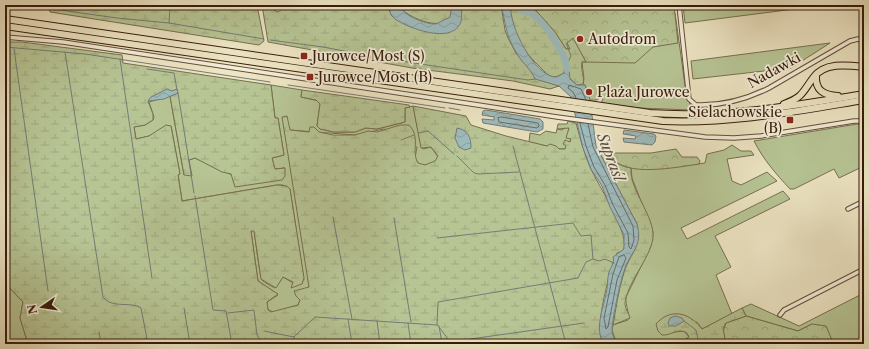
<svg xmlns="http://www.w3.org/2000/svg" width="869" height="349" font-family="'Libre Caslon Text',serif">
<defs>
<pattern id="forest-crowns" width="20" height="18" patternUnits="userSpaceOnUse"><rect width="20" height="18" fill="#b7c595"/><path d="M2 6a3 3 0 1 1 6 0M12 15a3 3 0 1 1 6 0" fill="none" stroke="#9ea97f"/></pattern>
<pattern id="wetland-marsh" width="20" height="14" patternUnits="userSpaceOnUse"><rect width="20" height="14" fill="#b7c595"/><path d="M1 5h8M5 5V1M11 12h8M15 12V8" fill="none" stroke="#9ea97f"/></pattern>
<pattern id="water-waves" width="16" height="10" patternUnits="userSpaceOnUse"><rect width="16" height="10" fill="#9ebcbf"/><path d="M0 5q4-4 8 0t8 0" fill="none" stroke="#89a1a3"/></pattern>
</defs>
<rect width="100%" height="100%" fill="#ede5c4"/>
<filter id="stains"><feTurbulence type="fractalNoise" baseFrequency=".005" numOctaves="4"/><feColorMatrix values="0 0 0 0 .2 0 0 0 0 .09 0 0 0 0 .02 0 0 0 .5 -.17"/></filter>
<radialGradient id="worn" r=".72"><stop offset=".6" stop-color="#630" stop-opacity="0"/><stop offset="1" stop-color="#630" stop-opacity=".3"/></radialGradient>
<!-- grass -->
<g fill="#b7c595" stroke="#777050">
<polygon points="659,5 675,13 686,92 692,110 639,108 601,103 603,99 601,97 597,100 590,100 585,85 583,84 584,79 582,62 586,62"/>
<polygon points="683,5 826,5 685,23"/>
<polygon points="830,43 791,68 693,79 691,61"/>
<path d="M271,85L302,90L301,97L319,101L320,104L317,126L320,129L334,132H355L366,128L377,129L405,122V108L413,106L421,146L423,149L431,147L438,157C435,164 426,166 419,164L415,158L417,147L384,129L355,135L290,130L309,287L297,296L300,300L298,305L274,312L268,310L267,302L278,295L258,281L251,231L254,230C255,238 260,277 262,280C265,283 271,286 275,288L283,277L293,283L304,280L290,189L283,185H277L182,201L178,174H180L171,126L149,136L136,139L134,127L145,125L153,120L154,117L149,102L170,96L184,175L189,160L195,158L232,175L285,168L275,169L272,158L284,155L278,118H275Z"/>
<path d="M857,124L864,125V166L839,178L834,169L794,189H790C776,174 763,159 754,141Z"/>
<polygon points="566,127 569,128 571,139 565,149 559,149 529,142 530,133 540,135 546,131 556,133 557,129 562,130"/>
<path d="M732,145L741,151H751L754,155L727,159L732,181L741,185L767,172L777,181L681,228L687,239L783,191L790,199L715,236L731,267L716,275L732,314L702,329L697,322L674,332L684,331L689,337L678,344H617L612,330L613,325L628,320C630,312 625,306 626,297L651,246L653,232L632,178L631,168H666L705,163L707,154L724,150Z"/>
<polygon points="5,283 23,302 20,318 28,344 5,344"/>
<polygon points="864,293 864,344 837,344 812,324 798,331 746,316 742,308 751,304 799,326"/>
</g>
<!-- forest -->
<g fill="url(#forest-crowns)" stroke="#777050">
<polygon points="531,5 674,5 678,43 653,47 635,63 586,62 573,39 569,45 570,49 566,49 555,32"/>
<path d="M676,149L682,157H697L700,161L699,164C678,167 624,178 612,157V154L616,153H651Z"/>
<polygon points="746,316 798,331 812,324 826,326 832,340 837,344 726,344 723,332 726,323"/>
</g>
<!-- wetland -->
<g fill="url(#wetland-marsh)" stroke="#777050">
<polygon points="24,5 257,5 264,41 259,45 50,12 49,9"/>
<polygon points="262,5 269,5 274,10 278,12 282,9 282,5 388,5 389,10 395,19 407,25 439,33 455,29 461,18 461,5 501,5 505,30 508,38 516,53 534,74 535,78 559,86 550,89 513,81 412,68 268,42"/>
<path d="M398,5H452C457,38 408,20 398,5Z"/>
<path d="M511,5H531L555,32L566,49H570L567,43L573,38L586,62H582C580,69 585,76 583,84L577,85L564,73C560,75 556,78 552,77C547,75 544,71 540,67C524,52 507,29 511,5Z"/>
<path d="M6,42H22L122,55L123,63L271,85L275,118H278L284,155L272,158L275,169L285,168V176L282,180L235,187L231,174L222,172L195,158L189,160L192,176L184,175L170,96L178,93C166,88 157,93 148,101L153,114V120L145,125L134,127L136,139L149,136L166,125L171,126L180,174L178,175L182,201L277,185L287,186L290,189L304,278L302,284L291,288L293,282L283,277L276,288L261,279L254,231H251L258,281L278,294L267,302L268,310L271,312L298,305L300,300L296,296L294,291L309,287L282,117L287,116L290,130L309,132L310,127H314L319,132L333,135H355L368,131L377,132L400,125H409C421,137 411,152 418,163L425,165L435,161L438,156L431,147L421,148L413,106L466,116L471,125L506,136L547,146L550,144L556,146L559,149H565L566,146L563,144L565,140L570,142L571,139L566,138L569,128L557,129L558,124H567L568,121L576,123C580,138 584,153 590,167C597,183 632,237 623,251L617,253C610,271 593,327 604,344H28L20,318L23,302L5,283Z"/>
<polygon points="302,90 409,105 410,107 405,108 405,122 377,129 366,128 355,132 334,132 320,129 317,126 320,104 316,100 301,97"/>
<path d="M600,154H612C613,163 623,167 631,168C629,190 655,216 653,238C650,259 626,284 625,304C625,309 629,313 630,318L613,325C616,309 618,292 623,276C629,253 641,251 637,224Z"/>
<path d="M742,308L746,316L726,323L723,328L726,344H678L689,337L687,333C678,327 671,336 662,335L658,331L656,324C671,307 690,313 702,329Z"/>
</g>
<!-- water -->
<g fill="url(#water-waves)" stroke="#757c77">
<path d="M388,5H398C406,16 423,24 436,24L450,17L452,5H461C461,11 463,18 460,24C450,44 408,28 395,19L391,15Z"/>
<path d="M501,5H511C508,25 535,77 556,77L564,73L565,62L568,61L570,79L577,85H585L590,100L596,146L637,224C643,246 632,250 625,268C620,282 613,315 612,329C612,334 614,340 617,344H604C594,330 603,309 606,294C608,287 607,279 609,272C611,267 615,262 613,257L624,249V235L610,207L602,186L591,169L583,148L571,97L559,86L535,79C531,69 521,62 516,52C505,34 506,24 501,5Z"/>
<polygon points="167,89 172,91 177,89 178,93 164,99 148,101 151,97"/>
<polygon points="486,110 540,119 543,122 543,129 537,132 483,123 482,119 494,120 494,117 482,115 483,111"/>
<path d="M457,128C468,130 471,137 471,148L465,150L459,147L455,138Z"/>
<polygon points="624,130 654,134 656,136 655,142 652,145 624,142 623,138 635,139 636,136 623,134"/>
<polygon points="675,316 682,318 684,321 676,326 669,326 668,323 670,318"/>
</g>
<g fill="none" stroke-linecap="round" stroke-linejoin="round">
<!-- shore -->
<g stroke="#6a6c64" stroke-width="1">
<polyline points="576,98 573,92 568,88 569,85 581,89 586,100"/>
<polygon points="501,117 538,123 539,126 537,128 499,122 498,118"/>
<polyline points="580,123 586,146 594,167 605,185 613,205 628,233 629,247 631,249 634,240 633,226 593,147 588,124"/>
<polygon points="624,255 626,258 617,280 608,327 606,329 604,318 613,274 619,257"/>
</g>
<!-- stream -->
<g stroke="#757c77" stroke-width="1">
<polyline points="24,5 117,18 169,23"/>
<polyline points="170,5 169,23 264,39"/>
<polyline points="532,13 533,5"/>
<polyline points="270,40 323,47 375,57"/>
<polyline points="566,43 571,56 568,62"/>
<polyline points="5,47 85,54 270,82"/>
<polyline points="14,49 48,291"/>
<path d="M65,52L103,297C112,309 130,301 141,308L148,344"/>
<polyline points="380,58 528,80 535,79"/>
<polyline points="120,59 152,278"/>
<polyline points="147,69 174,73 177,90"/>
<polyline points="288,85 445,108"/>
<polyline points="178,93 194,193"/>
<polyline points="449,108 460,110"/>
<polyline points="419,133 428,131 454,154"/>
<polyline points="401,140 414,135"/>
<polyline points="513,146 566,344"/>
<polyline points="457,156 474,173 479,174 519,172"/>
<polyline points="195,196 213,310 226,311 232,344"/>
<polyline points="333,217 352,319"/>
<polyline points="394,218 411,322"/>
<polyline points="437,238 573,223 581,236 591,235 593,259 599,261 605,259 614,263"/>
<polyline points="184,308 190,344"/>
<polyline points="228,313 254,310 257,335 263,344"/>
<polyline points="348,319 352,344"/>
<polyline points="377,321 380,344"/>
<polyline points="684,321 696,330 699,344"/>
<polyline points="408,323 411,344"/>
<polyline points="437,325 438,302 578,278 586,262 593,259"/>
<polyline points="439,327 452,344"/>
<polyline points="264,331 294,337 295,344"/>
<polyline points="99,332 101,344"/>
<polyline points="294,337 315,317 437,325 439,326 442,343 584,323"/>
</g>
<!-- river -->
<path stroke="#9ebcbf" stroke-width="7" d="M514,5L522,11C538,8 567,56 567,69"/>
<!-- street casing -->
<g stroke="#644e38" stroke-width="5.5">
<g id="street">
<path d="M679,5L689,99L696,105C721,106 747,99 769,88L850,41L858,39L864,40"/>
<polyline points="5,37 63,42 557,117 705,137 734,138 761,136 854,121 864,121"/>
<polyline points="848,209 864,201"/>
<polyline points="780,315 784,310 864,269"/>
</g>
</g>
<!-- highway casing -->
<g stroke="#371b0a" stroke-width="8">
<g id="highway">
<path d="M5,19L650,113C722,118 793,106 864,94"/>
<path d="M5,26L663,121C731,124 797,111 864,100"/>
<path d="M816,75C815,91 824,95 838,96"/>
<path d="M784,104C803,97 802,93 813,78C824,62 847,65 864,67"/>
</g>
</g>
<!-- street -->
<use href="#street" stroke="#f3eed9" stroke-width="3.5"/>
<!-- highway -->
<use href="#highway" stroke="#ede5c4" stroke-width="6"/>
</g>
<!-- markers -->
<g fill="#8f2418" stroke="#f3eed9" stroke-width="1.5">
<circle cx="580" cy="39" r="4"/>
<rect x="300" y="52" width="8" height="8" rx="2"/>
<rect x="306" y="73" width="8" height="8" rx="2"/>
<circle cx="589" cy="92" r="4"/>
<rect x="786" y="116" width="8" height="8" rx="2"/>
</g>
<g text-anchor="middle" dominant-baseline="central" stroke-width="3.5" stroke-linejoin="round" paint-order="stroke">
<!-- poi labels -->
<g font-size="14" fill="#371b0a" stroke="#f3eed9" text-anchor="start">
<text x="588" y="39">Autodrom</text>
<text x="312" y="56">Jurowce/Most (S)</text>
<text x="318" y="77">Jurowce/Most (B)</text>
<text x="597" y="92">Plaża Jurowce</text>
<text x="782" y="112" text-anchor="end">Sielachowskie<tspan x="782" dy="16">(B)</tspan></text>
</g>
<!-- street labels -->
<g font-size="14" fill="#371b0a" stroke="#f3eed9">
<text transform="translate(774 70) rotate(-29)">Nadawki</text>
</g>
<!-- water labels -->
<g font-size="15" font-style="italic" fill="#564b40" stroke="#f3eed9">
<text transform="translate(611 157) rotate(69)">Supraśl</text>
</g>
</g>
<!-- margin -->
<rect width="869" height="349" fill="none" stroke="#ede5c4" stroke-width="20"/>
<rect x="6" y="6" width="857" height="337" fill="none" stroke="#371b0a" stroke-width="2"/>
<rect x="10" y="10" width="849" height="329" fill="none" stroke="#371b0a"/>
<!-- north arrow -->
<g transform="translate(42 307) rotate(257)" stroke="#f3eed9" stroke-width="3" paint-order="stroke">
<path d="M0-3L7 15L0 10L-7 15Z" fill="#371b0a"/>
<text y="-6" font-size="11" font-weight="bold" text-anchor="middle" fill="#371b0a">N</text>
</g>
<rect width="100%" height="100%" filter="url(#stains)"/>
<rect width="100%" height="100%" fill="url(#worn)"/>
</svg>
